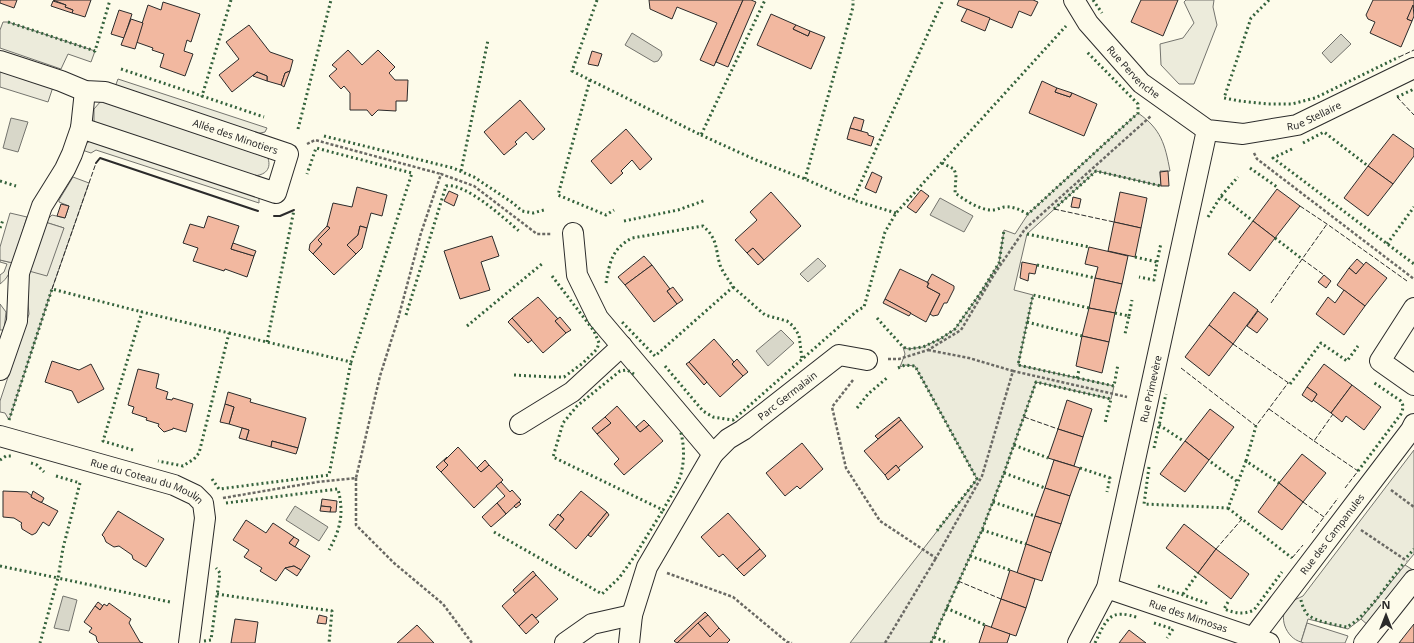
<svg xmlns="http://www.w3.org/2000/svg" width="1414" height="643" font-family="'Noto Sans',sans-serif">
<rect width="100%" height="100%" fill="#fdfbea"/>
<!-- green -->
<g fill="#ecebdb" stroke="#74746e">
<polygon points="1186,0 1214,0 1213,7 1217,25 1194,84 1179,84 1161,65 1160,44 1183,38 1194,23 1184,2"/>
<polygon points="3,22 8,22 95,51 91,62 68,54 61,69 0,48 0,30"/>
<polygon points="118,79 267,128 265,132 256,134 115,87"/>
<path d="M101,101H106L268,158C272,171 263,176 251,176L97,125L94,122V109Z"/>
<path d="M1138,113C1161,129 1165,144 1170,171H1160L1161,186L1096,171L1027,234L1014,290L1033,295L1018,365L1114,386L1111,399L1036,382L1004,473L982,530L931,643H850L952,512L977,479L915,366L905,365L900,367L905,354L903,347L908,349L923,347L940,339L955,329L981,292L999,263L1004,230L1015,234L1028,214Z"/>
<polygon points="93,139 259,197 259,203 96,150 91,153 82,150 84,145"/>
<polygon points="73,177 89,183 52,289 9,420 5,413 0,412 0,401 29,314 27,293 29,271 64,228 45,222 52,215 65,218 69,206 59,202 59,200"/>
<path d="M0,260L13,263C10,272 8,278 0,284V275L4,272L7,264L0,262Z"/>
<polygon points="0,304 6,312 4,330 0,330"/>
<path d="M1414,450V554L1361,619L1348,629L1308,619L1301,642C1286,638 1277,616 1289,604C1293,600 1299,598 1303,596Z"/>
</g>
<!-- parking -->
<g fill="#eceadb" stroke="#74746e">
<polygon points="0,70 53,87 48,102 0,87"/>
<polygon points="10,213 27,217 13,263 0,260 0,247"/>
<polygon points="45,222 64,228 47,276 29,271"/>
<polygon points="1405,565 1413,570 1369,626 1361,619"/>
<polygon points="1307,623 1348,636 1345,643 1304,643 1301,642"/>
</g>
<!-- water -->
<g fill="#d8d7c9" stroke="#74746e">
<polygon points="632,33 661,51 662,55 658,61 654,62 625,45"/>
<polygon points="1341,34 1351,44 1331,63 1322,53"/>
<polygon points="11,118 28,122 18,152 3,148"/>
<polygon points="940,198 973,216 964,232 930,215"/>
<polygon points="818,258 826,266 808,282 800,274"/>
<polygon points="781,330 794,343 768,366 756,351"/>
<polygon points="295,506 328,527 319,541 286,520"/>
<polygon points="63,596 77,600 69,631 54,628"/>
</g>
<!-- building -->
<g fill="#f2b8a0" stroke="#2b2b2b">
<polygon points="0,0 17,0 14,8 0,3"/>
<polygon points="53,0 91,0 85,17 72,13 73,10 65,7 66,5"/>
<polygon points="649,0 743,0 714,66 700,60 717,23 677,7 672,19 650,9"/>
<polygon points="743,0 751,0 756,2 728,67 716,62"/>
<polygon points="959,0 1033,0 1038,2 1031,16 1019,11 1012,28 957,5"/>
<polygon points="1141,0 1178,0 1163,36 1131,22"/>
<polygon points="1373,0 1414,0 1414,6 1407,19 1412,21 1401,47 1370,33 1375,22 1368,19 1366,15"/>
<polygon points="53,1 66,5 65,7 73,10 72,13 51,6"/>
<polygon points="163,2 200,14 191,42 187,40 184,51 193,54 185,76 160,67 164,54 152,50 153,48 136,42 148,5 161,10"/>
<polygon points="1413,5 1414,16 1412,21 1407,19"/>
<polygon points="967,9 990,18 985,31 961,21"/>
<polygon points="119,10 132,14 124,38 111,34"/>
<polygon points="771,14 796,25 793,29 808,36 810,31 825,37 811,69 757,45"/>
<polygon points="131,19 143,23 135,49 121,45"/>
<polygon points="249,25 270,52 293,60 290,71 285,73 281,85 267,81 267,76 257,72 232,92 219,75 239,59 226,42"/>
<polygon points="796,25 810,31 808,36 793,29"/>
<polygon points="348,50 362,65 378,50 395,67 389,73 395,80 408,80 407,101 396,101 396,111 378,110 372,116 367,110 350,110 350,93 344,86 341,89 329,76 337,69 332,65"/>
<polygon points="592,51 602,54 598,66 588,64"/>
<polygon points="290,71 284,87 281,85 285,73"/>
<polygon points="257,72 267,76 267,81 253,76"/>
<polygon points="1042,81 1057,88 1055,92 1070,97 1072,93 1097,104 1084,136 1029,113"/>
<polygon points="1057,88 1072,93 1070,97 1055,92"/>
<polygon points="520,100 545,129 533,140 526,132 515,142 517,144 504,155 484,132"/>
<polygon points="854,117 864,120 861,131 850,128"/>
<polygon points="850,128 868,133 868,135 874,137 871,146 847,139"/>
<polygon points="626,129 652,159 640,170 632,160 621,171 623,173 611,184 591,161"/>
<polygon points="1393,134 1414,149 1414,156 1393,184 1368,166"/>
<polygon points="1368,166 1393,184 1368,216 1344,198"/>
<polygon points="1168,171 1169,186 1161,186 1160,172"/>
<polygon points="872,172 882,177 876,193 865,188"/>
<polygon points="357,187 387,195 382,216 371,213 367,228 360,226 358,235 347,245 356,254 334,275 313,254 322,244 318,240 330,228 327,226 333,203 352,207"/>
<polygon points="1277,189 1300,206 1275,238 1253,221"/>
<polygon points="921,190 929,196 916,213 907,207"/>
<polygon points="449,191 458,195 454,206 444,201"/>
<polygon points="771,192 801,226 764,260 753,248 747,253 735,240 757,220 750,212"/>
<polygon points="1120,192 1147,198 1141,228 1114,222"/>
<polygon points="1073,197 1081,199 1079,208 1071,207"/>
<polygon points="61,204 69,206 65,218 57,216"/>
<polygon points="208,216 239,226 231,249 254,256 247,277 225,269 224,271 193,261 198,248 183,243 190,224 204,228"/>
<polygon points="1253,221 1275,238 1250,271 1228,254"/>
<polygon points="1114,222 1141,228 1135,257 1108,251"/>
<polygon points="327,226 330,228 318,240 322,244 313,254 309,250 310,244"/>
<polygon points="360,226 367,228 362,248 356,254 347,245 358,235"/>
<polygon points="492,236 499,256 481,262 490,290 460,299 444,251"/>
<polygon points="233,243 256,251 254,256 231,249"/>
<polygon points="1089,247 1128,256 1122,284 1095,278 1098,267 1085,264"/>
<polygon points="753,248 764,260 758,265 747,253"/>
<polygon points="644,256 652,265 625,285 618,277"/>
<polygon points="1357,259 1364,265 1356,274 1349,268"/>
<polygon points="1022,262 1037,265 1035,274 1029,273 1028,281 1020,278"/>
<polygon points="1366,262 1387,278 1365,306 1337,285 1349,268 1356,274"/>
<polygon points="652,265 670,289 667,291 677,304 654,322 625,285"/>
<polygon points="900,269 929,283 927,287 940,294 926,322 885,299"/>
<polygon points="932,274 954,286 954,289 947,303 944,303 938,315 933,316 930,314 940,294 927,287 929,283 927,283"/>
<polygon points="1324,275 1331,281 1326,288 1318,282"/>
<polygon points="1095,278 1122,284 1115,313 1089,308"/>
<polygon points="673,287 683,300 677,304 667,291"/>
<polygon points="1344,290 1365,306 1344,335 1316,314 1328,297 1335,303"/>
<polygon points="1234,292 1258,310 1233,344 1209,325"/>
<polygon points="538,297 558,319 555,321 566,333 543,353 512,318"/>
<polygon points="885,299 911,313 909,316 883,303"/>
<polygon points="1089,308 1115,313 1109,342 1082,336"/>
<polygon points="1258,311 1268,319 1257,333 1247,326"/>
<polygon points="560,317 571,330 566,333 555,321"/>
<polygon points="512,318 532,340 528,343 508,322"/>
<polygon points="1209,325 1233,344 1209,376 1185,357"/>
<polygon points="1082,336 1109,342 1102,373 1076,366"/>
<polygon points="714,339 734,362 732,364 743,376 720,397 689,362"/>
<polygon points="737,359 748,372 743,376 732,364"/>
<polygon points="52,361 79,370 91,364 104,389 78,403 72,391 45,382"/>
<polygon points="689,362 707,382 704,385 686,364"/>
<polygon points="1324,364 1352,385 1331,413 1313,400 1317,394 1307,387"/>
<polygon points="138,369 159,374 156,388 168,392 166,399 172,400 173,398 193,404 186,432 173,428 173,429 164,432 158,426 159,424 146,420 147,418 132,413 134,407 128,405"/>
<polygon points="1352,385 1381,407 1364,430 1346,416 1342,422 1331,413"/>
<polygon points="1307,387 1317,394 1312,402 1302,395"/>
<polygon points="228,392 251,399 250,402 306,418 298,448 272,441 271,447 246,440 249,430 229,424 234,407 225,404"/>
<polygon points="1067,400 1092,409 1083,437 1058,429"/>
<polygon points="225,404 234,407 229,424 220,422"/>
<polygon points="617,406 640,432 649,425 663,441 624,475 614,464 619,459 597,434 611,423 605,417"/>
<polygon points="1210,409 1234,427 1209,460 1185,441"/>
<polygon points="605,417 611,423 597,434 592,428"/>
<polygon points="899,417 901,420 878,439 875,436"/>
<polygon points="644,420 649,425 640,432 636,427"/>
<polygon points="901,420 923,447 898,468 896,465 885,475 864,451"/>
<polygon points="242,428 249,430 246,440 239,438"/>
<polygon points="1058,429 1083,437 1074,466 1048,458"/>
<polygon points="272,441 298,448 296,454 271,447"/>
<polygon points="1185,441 1209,460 1185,492 1160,474"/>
<polygon points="802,443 823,469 800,489 797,486 785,496 766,473"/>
<polygon points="458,447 481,472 489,465 503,480 474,508 441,472 448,465 444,461"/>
<polygon points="1302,454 1326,473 1303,502 1279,483"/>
<polygon points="447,457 444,461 448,465 441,472 436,467"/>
<polygon points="485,460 489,465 481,472 477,468"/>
<polygon points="1054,460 1080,468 1070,496 1045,488"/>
<polygon points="896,465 900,470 888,480 885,475"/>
<polygon points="501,482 510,492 512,490 521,500 506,514 497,503 505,496 496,486"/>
<polygon points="1279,483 1303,502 1282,530 1258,512"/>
<polygon points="1045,488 1070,496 1061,524 1035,516"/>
<polygon points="3,491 27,492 32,496 31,497 58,511 49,526 43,522 36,533 32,535 22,529 21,524 22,523 14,518 3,517"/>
<polygon points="33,491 44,498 42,502 40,502 31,497"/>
<polygon points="581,491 607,512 576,549 555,530 564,519 560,515"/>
<polygon points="322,499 337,501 336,512 330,512 331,507 321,506"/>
<polygon points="519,502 521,504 516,508 514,506"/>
<polygon points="497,503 506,514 491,527 482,517"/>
<polygon points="321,506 331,507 330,512 320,511"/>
<polygon points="118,511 164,539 146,567 133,559 132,555 119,546 114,547 106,542 104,537 102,535"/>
<polygon points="607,512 609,515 591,537 588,535"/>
<polygon points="728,513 760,549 737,569 723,554 719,557 701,537"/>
<polygon points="558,514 564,519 555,530 549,525"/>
<polygon points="1035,516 1061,524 1051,553 1026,544"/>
<polygon points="246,520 266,533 273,523 294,537 289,543 310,556 301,570 294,566 285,568 276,581 260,571 262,568 244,557 249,550 233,540"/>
<polygon points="1184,524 1216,549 1198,573 1166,548"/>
<polygon points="294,537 299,540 295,547 289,543"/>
<polygon points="1026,544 1051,553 1042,581 1017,573"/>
<polygon points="760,549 766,556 744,576 737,569"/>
<polygon points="1216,549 1249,574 1231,599 1198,573"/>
<polygon points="294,566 301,570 297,576 285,568"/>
<polygon points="1010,570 1035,579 1026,608 1001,599"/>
<polygon points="533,571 536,575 516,594 513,590"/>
<polygon points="536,575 558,599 536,618 532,614 519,626 502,606"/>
<polygon points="1001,599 1026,608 1016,636 991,628"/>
<polygon points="98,602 103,606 100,610 95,606"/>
<polygon points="109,603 131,619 129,623 140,642 143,643 99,643 97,641 96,636 89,632 92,628 84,622 95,606 100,610 104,604 107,606"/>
<polygon points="705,612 708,615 677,643 674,641"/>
<polygon points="532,614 539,622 526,634 519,626"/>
<polygon points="319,615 327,617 326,624 317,623"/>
<polygon points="708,615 719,628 710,637 698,623"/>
<polygon points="235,619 258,622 255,643 231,643"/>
<polygon points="698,623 710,637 719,628 730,640 727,643 677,643"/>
<polygon points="1414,624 1414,643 1399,643 1406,634"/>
<polygon points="417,625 434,643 397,643"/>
<polygon points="985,625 1010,634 1007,643 979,643"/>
<polygon points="1129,630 1146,643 1119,643"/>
</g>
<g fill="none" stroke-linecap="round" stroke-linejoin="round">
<!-- street casing -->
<g stroke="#2b2b2b" stroke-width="22">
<g id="street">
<path id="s1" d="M1074,0L1088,23L1141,83L1207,130L1243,134L1297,125L1414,68"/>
<path id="s2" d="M0,61L61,81L85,91L105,92L288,154L276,193L81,128"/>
<polyline points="573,233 577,275 598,318 713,454"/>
<polyline points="1414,308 1380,361 1414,385"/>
<polyline points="0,370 17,321 19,273 42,206 65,169 72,154 81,128 85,91"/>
<polyline points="520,424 572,392 622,346"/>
<path id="s3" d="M0,436L174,485L195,495L203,503L205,518L189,643"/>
<path id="s4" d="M1107,588L1269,643"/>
<polyline points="565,643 592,624 632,615"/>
<path id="s5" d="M629,643L632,615L647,567L713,454L728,439L743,430L839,355L867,360"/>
<path id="s6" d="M1078,643L1107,588L1207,130"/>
<path id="s7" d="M1249,643L1411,430L1414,424"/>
<polyline points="1364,643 1414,580"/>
</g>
</g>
<!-- path -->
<g stroke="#6a6964" stroke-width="2.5" stroke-dasharray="3 2" stroke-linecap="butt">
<polyline points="307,144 315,140 441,174"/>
<polyline points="1254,153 1257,159 1414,279"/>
<polyline points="928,350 969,358 1013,371"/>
<polyline points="888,359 899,359 928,350 961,330 995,273 1025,229 1151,116"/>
<polyline points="853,380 832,407 846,468 880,521 936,558 982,476 1013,371 1127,397"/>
<polyline points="356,478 356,525 394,563 443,604 472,643"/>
<polyline points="1391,490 1414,507"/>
<polyline points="223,498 317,482 356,478 380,376 398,319 421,233 441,174 474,186 537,234 551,234"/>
<polyline points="1361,530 1407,561"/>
<polyline points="667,573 733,597 787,642 792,643"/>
<polyline points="885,643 936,558"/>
</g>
<!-- street -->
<use href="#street" stroke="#fdfbea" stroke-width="20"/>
<!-- hedge -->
<g stroke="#34623c" stroke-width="3" stroke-dasharray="2 3" stroke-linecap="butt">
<polyline points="231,0 202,96 264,117"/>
<polyline points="597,0 572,71 701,135 765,0"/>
<polyline points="1093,0 1102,13"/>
<polyline points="1269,0 1251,18 1224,98 1240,101 1268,104 1292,104 1315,98 1399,57"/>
<polyline points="8,22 95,51 110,0"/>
<polyline points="121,69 202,96"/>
<polyline points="590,80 558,195 606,215 614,210"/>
<polyline points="1397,97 1414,89"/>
<polyline points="298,129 331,0"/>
<polyline points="701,135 756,160 805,179 853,200"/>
<polyline points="324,136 453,168 474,177 513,203 522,211 533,213 544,210"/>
<polyline points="1303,143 1324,132 1368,166"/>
<polyline points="1292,149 1273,158 1414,264"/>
<path d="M942,163L954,169L956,175L955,193C965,200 979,210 992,210C996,210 1000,208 1004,207C1013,206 1020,210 1028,214L1138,113V104L1087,52"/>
<polyline points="1250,168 1277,187"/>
<polyline points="461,171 488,40"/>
<polyline points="805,179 853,7 853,0"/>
<polyline points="0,181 16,186"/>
<polyline points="1221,196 1253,221"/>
<polyline points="1054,209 1096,171 1161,186"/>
<polyline points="896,213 853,200 943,0"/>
<polyline points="1208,217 1221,196 1238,177"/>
<polyline points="624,221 678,210 706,200"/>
<polyline points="0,228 3,220"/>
<polyline points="1027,234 1089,247"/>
<polyline points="1275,238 1302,259"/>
<polyline points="1387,244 1414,207"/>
<polyline points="1135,257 1157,262 1154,280 1139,277"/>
<polyline points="1157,262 1161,243"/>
<polyline points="1037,265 1095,278"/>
<path d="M606,283C610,261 612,249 632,238L703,226C718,239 715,248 720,265C723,273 729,280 733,287L655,356L622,322"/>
<polyline points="733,287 765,315 787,321 793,326 799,335 802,359"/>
<polyline points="1089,308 1033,295 1018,365 1114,386 1118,364"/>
<polyline points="1115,313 1129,316 1125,334"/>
<path d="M406,315L446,186C465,182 505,219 519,231"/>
<polyline points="1129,316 1132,300"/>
<polyline points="877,318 903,347 908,349 923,347 940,339 955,329 981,292 999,263 1004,230"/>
<polyline points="1027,322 1082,336"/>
<polyline points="467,326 543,263"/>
<polyline points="229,333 351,362 412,173 316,148 307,174"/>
<polyline points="267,342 294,210"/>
<polyline points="665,366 703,411 713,417 733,420 858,310 864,307 885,232 896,213 1066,26"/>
<polyline points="898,368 905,365 915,366 977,479 936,532"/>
<path d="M634,374L627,370L620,371L577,406L563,423L553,457L663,510C668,501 674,492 678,482C685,467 685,445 680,430"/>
<polyline points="514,375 551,377 564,377 583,363 597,349 599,343 594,331 552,276"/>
<polyline points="1077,378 1079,370"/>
<polyline points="1290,384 1321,343 1347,361 1358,346"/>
<polyline points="857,408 868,394 888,377"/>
<polyline points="9,420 52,289 142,312"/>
<polyline points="1159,425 1182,440"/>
<polyline points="1014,445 1048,458"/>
<polyline points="1154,448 1166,394"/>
<polyline points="133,450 103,441 142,312 229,333 199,453 194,459 183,466 158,461"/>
<polyline points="0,460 6,456 13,456"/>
<polyline points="1246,461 1256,426"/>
<polyline points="1211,462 1238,482"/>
<polyline points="31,463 37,465 44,472"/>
<polyline points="1149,467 1144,504 1228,508 1246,461 1279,483"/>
<polyline points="1080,468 1110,478 1107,492"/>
<path d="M1358,471L1401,414C1403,409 1404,406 1401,401L1373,382"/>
<polyline points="1004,473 1045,488"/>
<polyline points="56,476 80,483 63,548 58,578 170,602"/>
<polyline points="212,479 219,489 329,475 351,362"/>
<polyline points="993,502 1035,516"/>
<path d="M226,503L338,489C344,513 341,528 329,550"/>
<polyline points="1228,508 1292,558"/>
<polyline points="982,530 1026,544"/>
<polyline points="494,532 602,594 619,578 634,557 663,510"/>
<polyline points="970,556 1010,570"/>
<polyline points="1407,557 1414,549"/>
<polyline points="0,566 58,578 40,643"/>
<polyline points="1158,586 1209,604"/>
<polyline points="217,594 332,611 329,643"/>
<polyline points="1183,594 1198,573"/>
<path d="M1301,600C1302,605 1304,610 1307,614C1315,622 1337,625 1347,627C1368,615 1388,583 1403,564"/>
<path d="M1228,602L1224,609C1235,613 1243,615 1254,610L1282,572"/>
<polyline points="946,608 985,625"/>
<polyline points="1154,623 1173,629 1167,638"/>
<polyline points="934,637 948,643"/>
<polyline points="204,641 211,640 220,573 216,568"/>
<polyline points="931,643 982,530 1004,473 1036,382 1111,399 1105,423"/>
<path d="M1095,643C1107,618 1110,608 1139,618"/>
</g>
<!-- fence -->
<g stroke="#2b2b2b" stroke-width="1" stroke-dasharray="5 2" stroke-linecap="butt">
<polyline points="1399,57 1414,50"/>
<polyline points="1397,97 1414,115"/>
<polyline points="1300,206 1327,224 1407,281"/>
<polyline points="1054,209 1114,222"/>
<polyline points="1302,259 1324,275"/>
<polyline points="52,289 96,163"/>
<polyline points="1271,303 1327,224"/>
<polyline points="1233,344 1290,384"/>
<polyline points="1181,368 1256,426 1288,383"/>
<polyline points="1269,409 1314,441 1333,414"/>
<polyline points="1024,417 1058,429"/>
<polyline points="1314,441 1358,471 1345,488"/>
<polyline points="1303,502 1324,517 1338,498"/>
<polyline points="1312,533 1324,517"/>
<polyline points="1216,549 1242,519"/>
<polyline points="1292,558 1303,545"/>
<polyline points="958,581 1001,599"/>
</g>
<!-- wall -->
<g stroke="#2b2b2b" stroke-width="2">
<polyline points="96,163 100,158 258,211"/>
<polyline points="274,216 280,216 294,210"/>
</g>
</g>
<g text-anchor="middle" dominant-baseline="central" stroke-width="3" stroke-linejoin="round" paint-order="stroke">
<!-- street labels -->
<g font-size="10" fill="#2b2b2b" stroke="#fdfbea">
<text stroke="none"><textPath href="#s1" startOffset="94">Rue Pervenche</textPath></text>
<text stroke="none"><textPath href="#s1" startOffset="298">Rue Stellaire</textPath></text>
<text stroke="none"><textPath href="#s2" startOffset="248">Allée des Minotiers</textPath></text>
<text stroke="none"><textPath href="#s6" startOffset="266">Rue Primevère</textPath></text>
<text stroke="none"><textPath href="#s5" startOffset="304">Parc Germalain</textPath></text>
<text stroke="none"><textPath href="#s3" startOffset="154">Rue du Coteau du Moulin</textPath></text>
<text stroke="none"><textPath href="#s7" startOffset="137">Rue des Campanules</textPath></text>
<text stroke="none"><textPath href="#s4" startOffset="86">Rue des Mimosas</textPath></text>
</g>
</g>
<!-- north arrow -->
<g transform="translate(1386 615)" stroke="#fdfbea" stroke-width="3" paint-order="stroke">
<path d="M0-3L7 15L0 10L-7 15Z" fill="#2b2b2b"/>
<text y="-6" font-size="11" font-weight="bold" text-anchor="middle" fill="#2b2b2b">N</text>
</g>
</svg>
